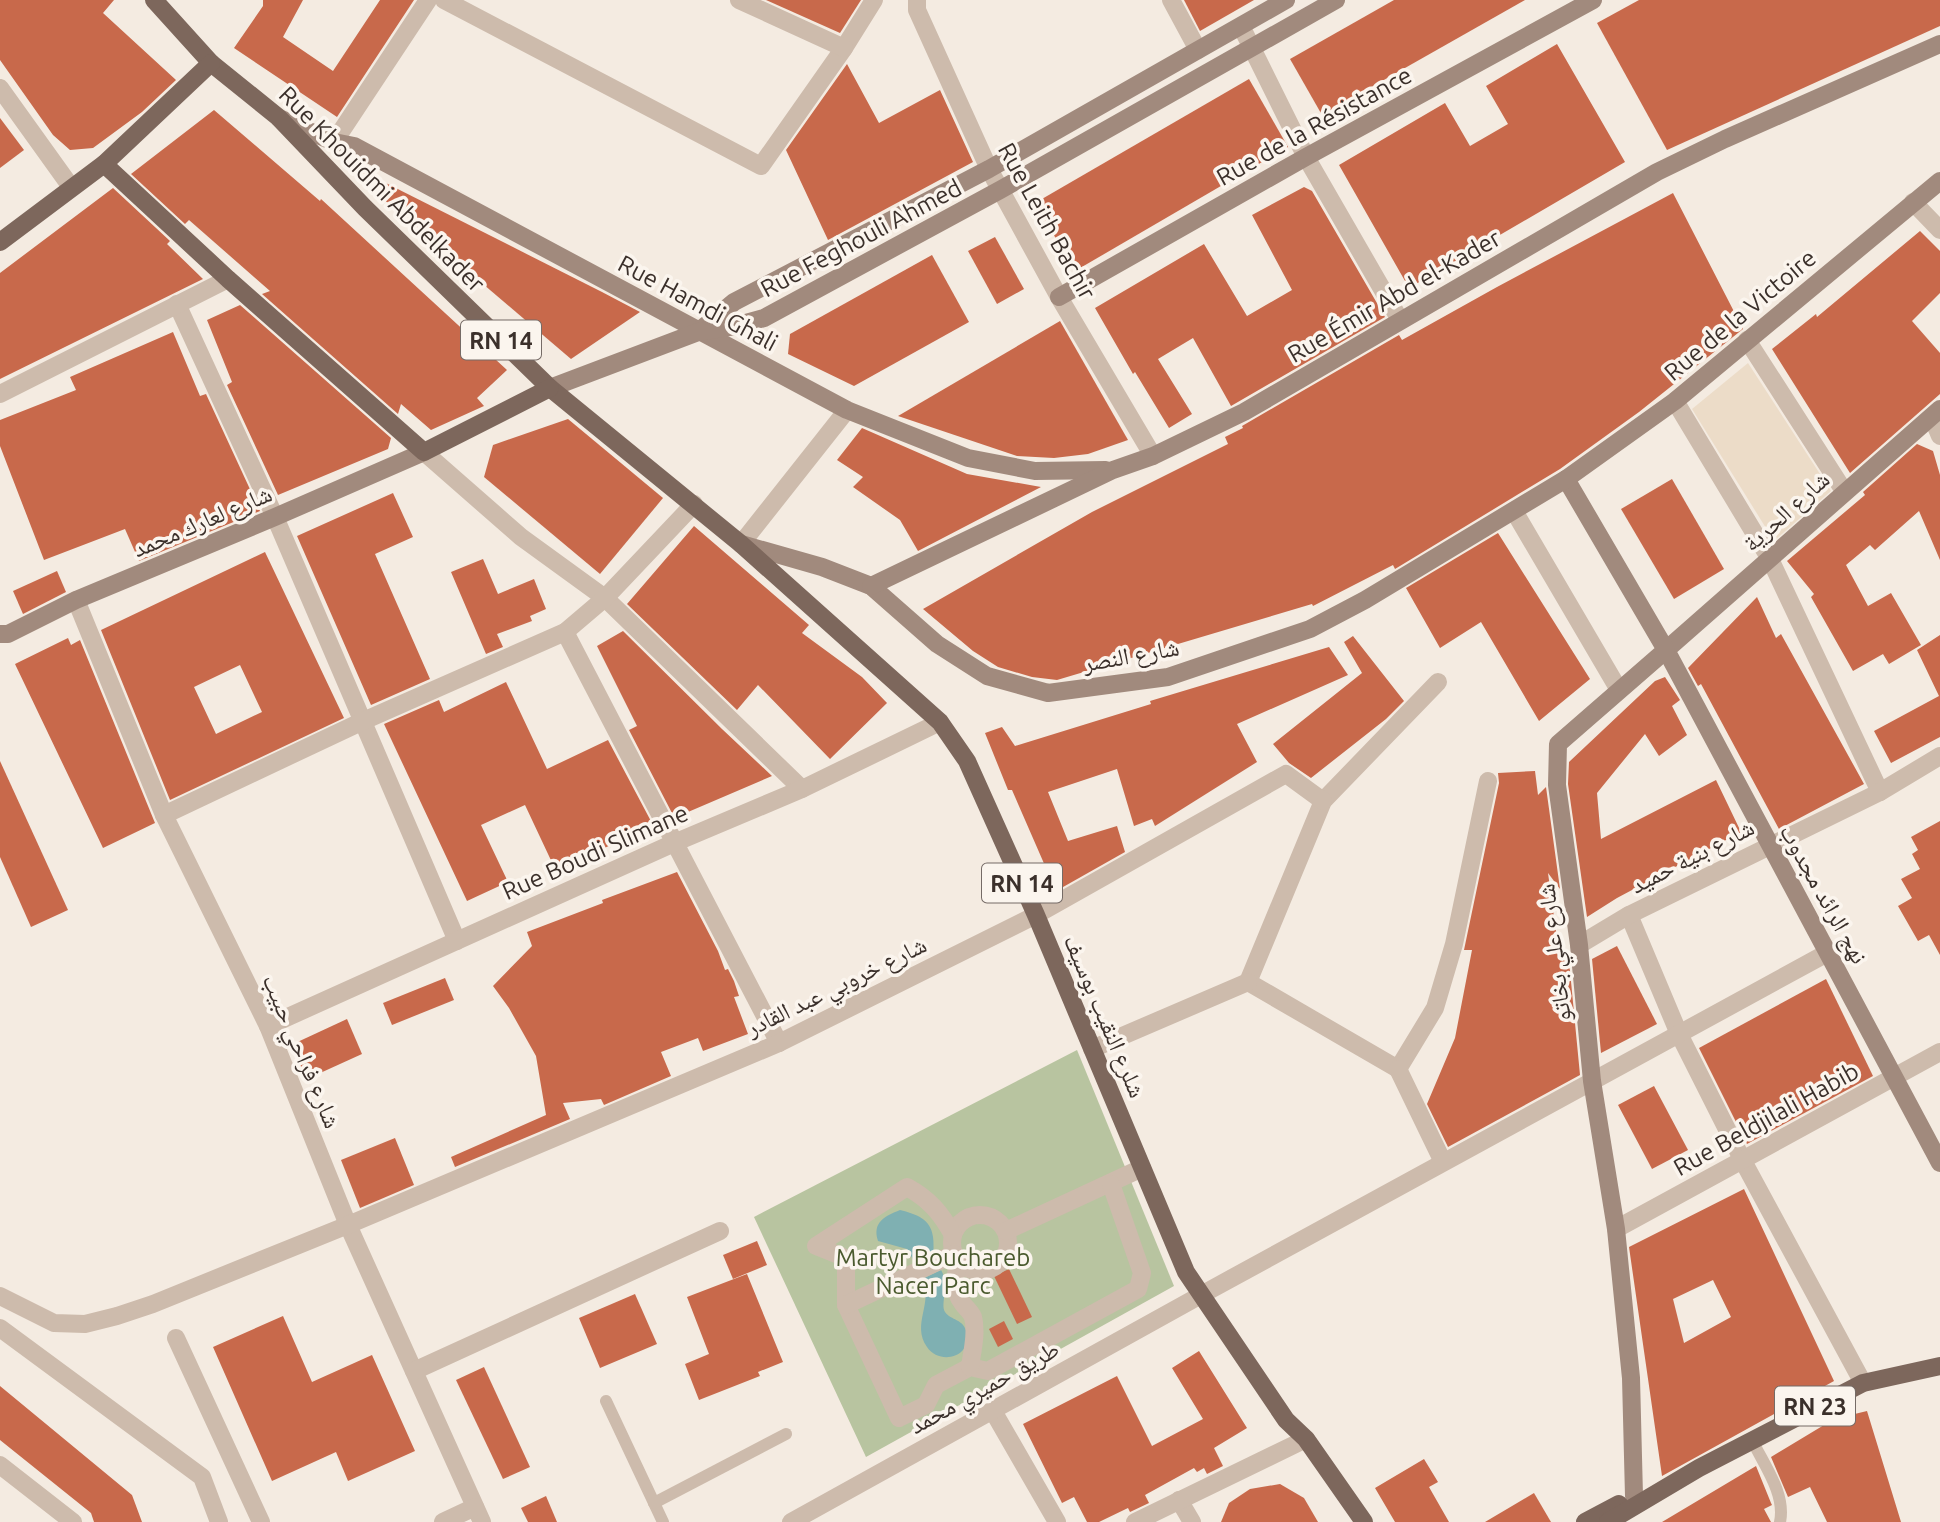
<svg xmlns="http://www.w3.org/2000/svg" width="1940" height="1522" font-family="Ubuntu,'Noto Naskh Arabic',sans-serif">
<rect width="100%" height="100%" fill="#f4ebe1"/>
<!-- green -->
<polygon fill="#b8c4a0" points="1077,1050 1174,1286 866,1457 754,1217"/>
<!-- plaza -->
<polygon fill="#ecdcc8" points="1748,363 1831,491 1774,541 1692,409"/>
<!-- water -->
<g fill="#7fb0b2">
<path d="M900,1210C916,1214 931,1219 933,1237C934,1243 933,1248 934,1254L915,1263L907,1249L878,1241C872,1222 885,1216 900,1210Z"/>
<path d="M941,1270C950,1285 940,1304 945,1312C951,1321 964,1318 967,1334C971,1358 939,1365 927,1347C911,1324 934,1303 922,1279Z"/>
</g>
<!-- building -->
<g fill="#c8694b" fill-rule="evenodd">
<polygon points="0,0 114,0 103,13 176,80 142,112 93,148 70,150 53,135 0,60"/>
<polygon points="263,0 303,0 283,37 333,71 380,0 414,0 337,117 234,48 263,6"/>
<polygon points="766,0 861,0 840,33"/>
<polygon points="1184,0 1254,0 1200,31"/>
<polygon points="1394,0 1525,0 1322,115 1290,59"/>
<polygon points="1639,0 1940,0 1940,26 1667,150 1597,23"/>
<polygon points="1557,44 1625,162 1409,288 1339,165 1445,103 1470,146 1508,124 1486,86"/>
<polygon points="847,64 879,123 940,90 973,162 828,240 786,150"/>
<polygon points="1249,79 1288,147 1075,271 1035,203"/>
<polygon points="214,110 320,201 321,199 507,370 477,398 484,406 431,430 401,404 398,414 262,294 270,291 189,220 185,224 131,174"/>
<polygon points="0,118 24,150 0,168"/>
<polygon points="358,169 602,292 640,312 571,359 355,175"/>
<polygon points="1304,187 1312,191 1385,317 1231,406 1193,338 1158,359 1192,414 1169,428 1135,372 1133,374 1095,308 1204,244 1247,316 1292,290 1252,215"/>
<polygon points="113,188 170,241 167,244 203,279 0,379 0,273"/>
<polygon points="1673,193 1743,329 1639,412 1560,469 1395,569 1393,565 1313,606 1312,604 1057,680 1032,677 998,667 973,651 923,609 1092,512 1228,444 1225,437 1243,428 1242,426 1399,335 1402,340 1497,287"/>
<polygon points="1920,231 1940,251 1940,293 1912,321 1940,353 1940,394 1850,473 1772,349 1816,314 1817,317"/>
<polygon points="995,237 1024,289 997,304 968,251"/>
<polygon points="932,255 969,322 854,386 788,354 790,334"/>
<polygon points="240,305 391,438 388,449 278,495 227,385 232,382 207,320"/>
<polygon points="1060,321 1128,440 1088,454 1054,458 1017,456 898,416"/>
<polygon points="173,332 200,396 206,394 260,511 139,561 125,529 44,560 0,446 0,420 76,390 70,377"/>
<polygon points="568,419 663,498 600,574 484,477 493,445"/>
<polygon points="862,428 967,474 1041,487 918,551 900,520 853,487 863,477 837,460"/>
<polygon points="1917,444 1933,451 1940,475 1940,560 1919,511 1875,550 1870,545 1846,565 1868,606 1891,593 1921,645 1889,664 1883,654 1853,671 1811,597 1814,594 1787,561 1865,495 1863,492"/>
<polygon points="1672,479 1724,569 1674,599 1621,509"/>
<polygon points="393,493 413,537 375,554 430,679 371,705 297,536"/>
<polygon points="694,526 809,625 802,633 862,677 887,703 830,759 758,685 737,710 627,604"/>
<polygon points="1498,533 1590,679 1539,721 1481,622 1440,648 1406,588"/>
<path d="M265,552L344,718L170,800L101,630ZM240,665L262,712L216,734L194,687Z"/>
<polygon points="483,559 498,594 534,579 546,609 530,616 532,621 497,634 503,647 486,654 451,572"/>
<polygon points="57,571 66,592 23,614 13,591"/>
<polygon points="1757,597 1776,638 1781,634 1864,784 1779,829 1701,684 1698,686 1688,668"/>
<polygon points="623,631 722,729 772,776 681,815 680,812 673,815 629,730 637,726 597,646"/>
<polygon points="1940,635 1940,737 1891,763 1874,731 1939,696 1917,650"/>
<polygon points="1353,636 1404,701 1386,719 1311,778 1289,763 1273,744 1362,673 1344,642"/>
<polygon points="68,638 71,645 80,640 155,823 103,848 15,664"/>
<polygon points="1329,647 1348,675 1237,724 1257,762 1155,826 1152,819 1134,826 1117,769 1048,792 1068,841 1117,826 1125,852 1056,891 1012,790 1008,790 985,733 1002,727 1015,746 1151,704 1150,701"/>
<polygon points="1665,677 1680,700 1672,706 1687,735 1659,756 1645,734 1597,793 1601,839 1716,780 1741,832 1617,898 1587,917 1568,784 1569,762 1655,681"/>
<polygon points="506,682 547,769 608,740 653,825 556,871 525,805 481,825 508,882 467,901 384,724 439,700 444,712"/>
<polygon points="0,761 68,910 31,927 0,857"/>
<polygon points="1535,771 1538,795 1546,787 1560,889 1548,873 1559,953 1567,952 1570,971 1580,1075 1448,1147 1427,1104 1455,1038 1472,950 1464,950 1499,783 1498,773"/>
<polygon points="1940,821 1940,955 1929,935 1918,941 1898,906 1912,898 1901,879 1920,869 1912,854 1918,850 1911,837"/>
<polygon points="677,872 718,951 725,970 728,969 734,981 739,996 734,997 748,1034 703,1051 698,1038 661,1052 671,1076 604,1105 601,1099 563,1103 570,1119 455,1167 451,1157 546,1115 536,1056 509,1008 493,986 532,946 527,932 603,903 602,900"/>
<polygon points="1617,946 1657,1024 1601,1053 1592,959"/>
<polygon points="445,978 454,1000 392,1025 383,1003"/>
<polygon points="1826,979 1873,1076 1747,1144 1699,1048"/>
<polygon points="347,1019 362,1054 307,1079 291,1045"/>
<polygon points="1654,1086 1688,1150 1652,1169 1618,1105"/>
<polygon points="395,1138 414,1185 360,1208 341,1160"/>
<path d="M1744,1189L1834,1381L1662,1476L1629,1247ZM1713,1280L1731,1317L1684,1343L1673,1299Z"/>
<polygon points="757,1241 767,1265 733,1279 723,1255"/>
<polygon points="1009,1269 1032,1317 1017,1324 994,1276"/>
<polygon points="747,1274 783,1362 758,1372 760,1376 699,1400 685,1364 709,1354 687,1297"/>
<polygon points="635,1294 657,1344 600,1368 579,1318"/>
<polygon points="283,1316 312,1382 372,1355 415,1451 348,1481 336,1452 272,1481 213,1347"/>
<polygon points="1004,1321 1013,1339 998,1347 989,1329"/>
<polygon points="1199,1351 1247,1428 1214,1448 1223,1466 1207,1474 1204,1468 1197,1472 1194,1468 1145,1495 1149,1503 1130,1512 1128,1508 1099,1522 1087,1522 1074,1497 1062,1503 1023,1424 1117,1376 1152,1446 1203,1419 1172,1368"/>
<polygon points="484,1367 530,1467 503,1479 456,1380"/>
<polygon points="0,1386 132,1495 142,1522 94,1522 91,1513 0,1440"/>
<polygon points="1867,1411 1901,1522 1827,1522 1810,1487 1788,1497 1771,1457 1834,1419"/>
<polygon points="1424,1459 1438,1482 1429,1487 1449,1522 1395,1522 1375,1488"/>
<polygon points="1756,1466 1771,1503 1772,1505 1764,1509 1771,1522 1662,1522"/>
<polygon points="1280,1484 1304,1498 1318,1522 1221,1522 1229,1503 1250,1489"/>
<polygon points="1534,1493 1551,1522 1485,1522"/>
<polygon points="546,1496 557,1522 528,1522 521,1508"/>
</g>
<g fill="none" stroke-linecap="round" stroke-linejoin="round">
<!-- lane -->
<g stroke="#cdbbac" stroke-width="12">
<polyline points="606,1401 663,1522"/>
<path d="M1752,1440C1764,1465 1786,1494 1780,1522"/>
<polyline points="654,1503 786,1434"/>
</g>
<!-- street -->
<g stroke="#cdbbac" stroke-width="18">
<polyline points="444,0 761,166 844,48 874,0"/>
<polyline points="739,0 844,48"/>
<polyline points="917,0 917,10 989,169 1059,297 1153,456"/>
<polyline points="1171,0 1198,50"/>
<polyline points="1241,26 1306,157 1400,320"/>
<polyline points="0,88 71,187"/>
<polyline points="334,142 428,0"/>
<polyline points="1913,202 1940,230"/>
<polyline points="177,304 275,517 457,941"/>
<polyline points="1747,340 1844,491"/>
<polyline points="0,394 228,279"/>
<polyline points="1675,401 1770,559 1880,792"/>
<polyline points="1932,417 1940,436"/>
<polyline points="424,452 521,537 605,598 802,789"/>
<polyline points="1514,511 1619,690"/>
<polyline points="741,544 847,410"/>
<polyline points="76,600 164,815 268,1026 348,1225 482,1522"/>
<polyline points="565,632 779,1043"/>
<polyline points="1438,682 1323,801 1248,982 1398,1069 1435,1008 1454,944 1488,781"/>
<polyline points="164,815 361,722 565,632 605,598 694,504"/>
<polyline points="1629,915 1679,1034 1743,1161 1863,1383"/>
<polyline points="1579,945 1629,915 1880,792 1940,756"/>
<polyline points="268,1026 674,843 802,789 940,722"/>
<polyline points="1092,1049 1248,982"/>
<polyline points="1398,1069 1443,1162"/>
<circle cx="980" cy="1243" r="28"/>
<polyline points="1616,1229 1940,1052"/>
<polyline points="1006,1231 1142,1168"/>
<path d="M953,1235C941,1213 929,1199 907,1187L816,1246L841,1256L846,1267V1305L899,1418L926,1405L936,1385L970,1367L988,1371L1138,1289L1142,1273L1111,1184"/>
<path d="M960,1262C953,1277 953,1291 963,1304C966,1308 971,1312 973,1317C977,1333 972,1352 970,1367"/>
<polyline points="0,1296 54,1323 85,1324 117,1316 153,1304 348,1225 779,1043 1036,915 1286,774 1323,801"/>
<polyline points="846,1305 954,1254"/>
<polyline points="0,1328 202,1477 219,1522"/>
<polyline points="176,1338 261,1522"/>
<polyline points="414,1371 720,1231"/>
<polyline points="993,1411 1057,1522"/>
<polyline points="0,1465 73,1522"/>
<polyline points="1179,1500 1192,1522"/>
<polyline points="443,1522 475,1507"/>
<polyline points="791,1522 1201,1295 1829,952"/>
<polyline points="1135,1522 1306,1439"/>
</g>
<!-- secondary -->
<g stroke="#a18a7d" stroke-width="18">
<polyline points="279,118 334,142 354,146 847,410 968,458 1035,471 1106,470"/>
<polyline points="1059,297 1306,157 1593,0"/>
<polyline points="698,332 734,302 989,169 1286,0"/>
<polyline points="550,388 698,332 735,326 764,318 1000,190 1336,0"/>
<polyline points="1940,409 1666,650 1940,1163"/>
<polyline points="1566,479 1666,650 1558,744 1557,785 1579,945 1592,1081 1616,1229 1631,1378 1634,1496"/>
<polyline points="741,544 822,567 871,586 937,644 987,676 1048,693 1168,677 1310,629 1365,600 1566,479 1675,401 1940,181"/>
<polyline points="871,586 1113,470 1153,456 1244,412 1657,172 1725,139 1940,44"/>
<polyline points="0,634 8,634 76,600 275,517 424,452"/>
</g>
<!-- primary -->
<g stroke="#7d675c" stroke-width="18">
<polyline points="154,0 211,63 278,117 365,208 550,388 741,544 940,722 967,761 1036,915 1186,1272 1286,1420 1306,1439 1364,1522"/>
<polyline points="104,164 228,279 424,452 550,388"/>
<polyline points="0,242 104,164 211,63"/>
<polyline points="1585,1522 1619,1504"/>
<polyline points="1608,1522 1699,1468 1863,1383 1940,1366"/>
</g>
</g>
<g text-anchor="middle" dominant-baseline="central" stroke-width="7" stroke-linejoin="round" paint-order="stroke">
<!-- shield labels -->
<g fill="#fbf5ee" stroke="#756b66" stroke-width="2">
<rect x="461" y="320.5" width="80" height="39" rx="5"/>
<rect x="982" y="863.5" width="80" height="39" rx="5"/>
<rect x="1775" y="1386.5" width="80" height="39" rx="5"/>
</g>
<g font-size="23" font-weight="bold" fill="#3b302b">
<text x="501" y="340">RN 14</text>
<text x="1022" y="883">RN 14</text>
<text x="1815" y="1406">RN 23</text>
</g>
<!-- street labels -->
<g font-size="24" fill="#3b302b" stroke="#fbf5ee">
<text transform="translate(1314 126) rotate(-29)">Rue de la Résistance</text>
<text transform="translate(382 189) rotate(45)">Rue Khouidmi Abdelkader</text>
<text transform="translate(1047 221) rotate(61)">Rue Leith Bachir</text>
<text transform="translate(861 238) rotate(-28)">Rue Feghouli Ahmed</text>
<text transform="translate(1394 296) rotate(-30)">Rue Émir Abd el-Kader</text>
<text transform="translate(698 303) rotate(28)">Rue Hamdi Ghali</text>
<text transform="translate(1740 315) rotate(-40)">Rue de la Victoire</text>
<text transform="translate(1786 511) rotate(-42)">شارع الحرية</text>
<text transform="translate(202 521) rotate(-23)">شارع لعارك محمد</text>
<text transform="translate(1131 655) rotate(-10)">شارع النصر</text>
<text transform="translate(595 852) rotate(-24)">Rue Boudi Slimane</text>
<text transform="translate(1692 856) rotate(-27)">شارع بنية حميد</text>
<text transform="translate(1824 894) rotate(61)">نهج الرائد مجدوب</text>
<text transform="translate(1554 953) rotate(-97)">شارع علي بخاتو</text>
<text transform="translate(836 986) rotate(-26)">شارع خروبي عبد القادر</text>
<text transform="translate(1105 1016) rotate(67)">شلرع النقيب بوسيف</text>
<text transform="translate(302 1051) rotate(67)">شارع فراحي حبيب</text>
<text transform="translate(1766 1119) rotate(-29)">Rue Beldjilali Habib</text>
<text transform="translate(984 1387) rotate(-29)">طريق حميري محمد</text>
</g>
<!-- park labels -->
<g font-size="24" fill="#4a5a2e" stroke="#fbf5ee">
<text x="933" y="1257">Martyr Bouchareb<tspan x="933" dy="28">Nacer Parc</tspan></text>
</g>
</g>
</svg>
